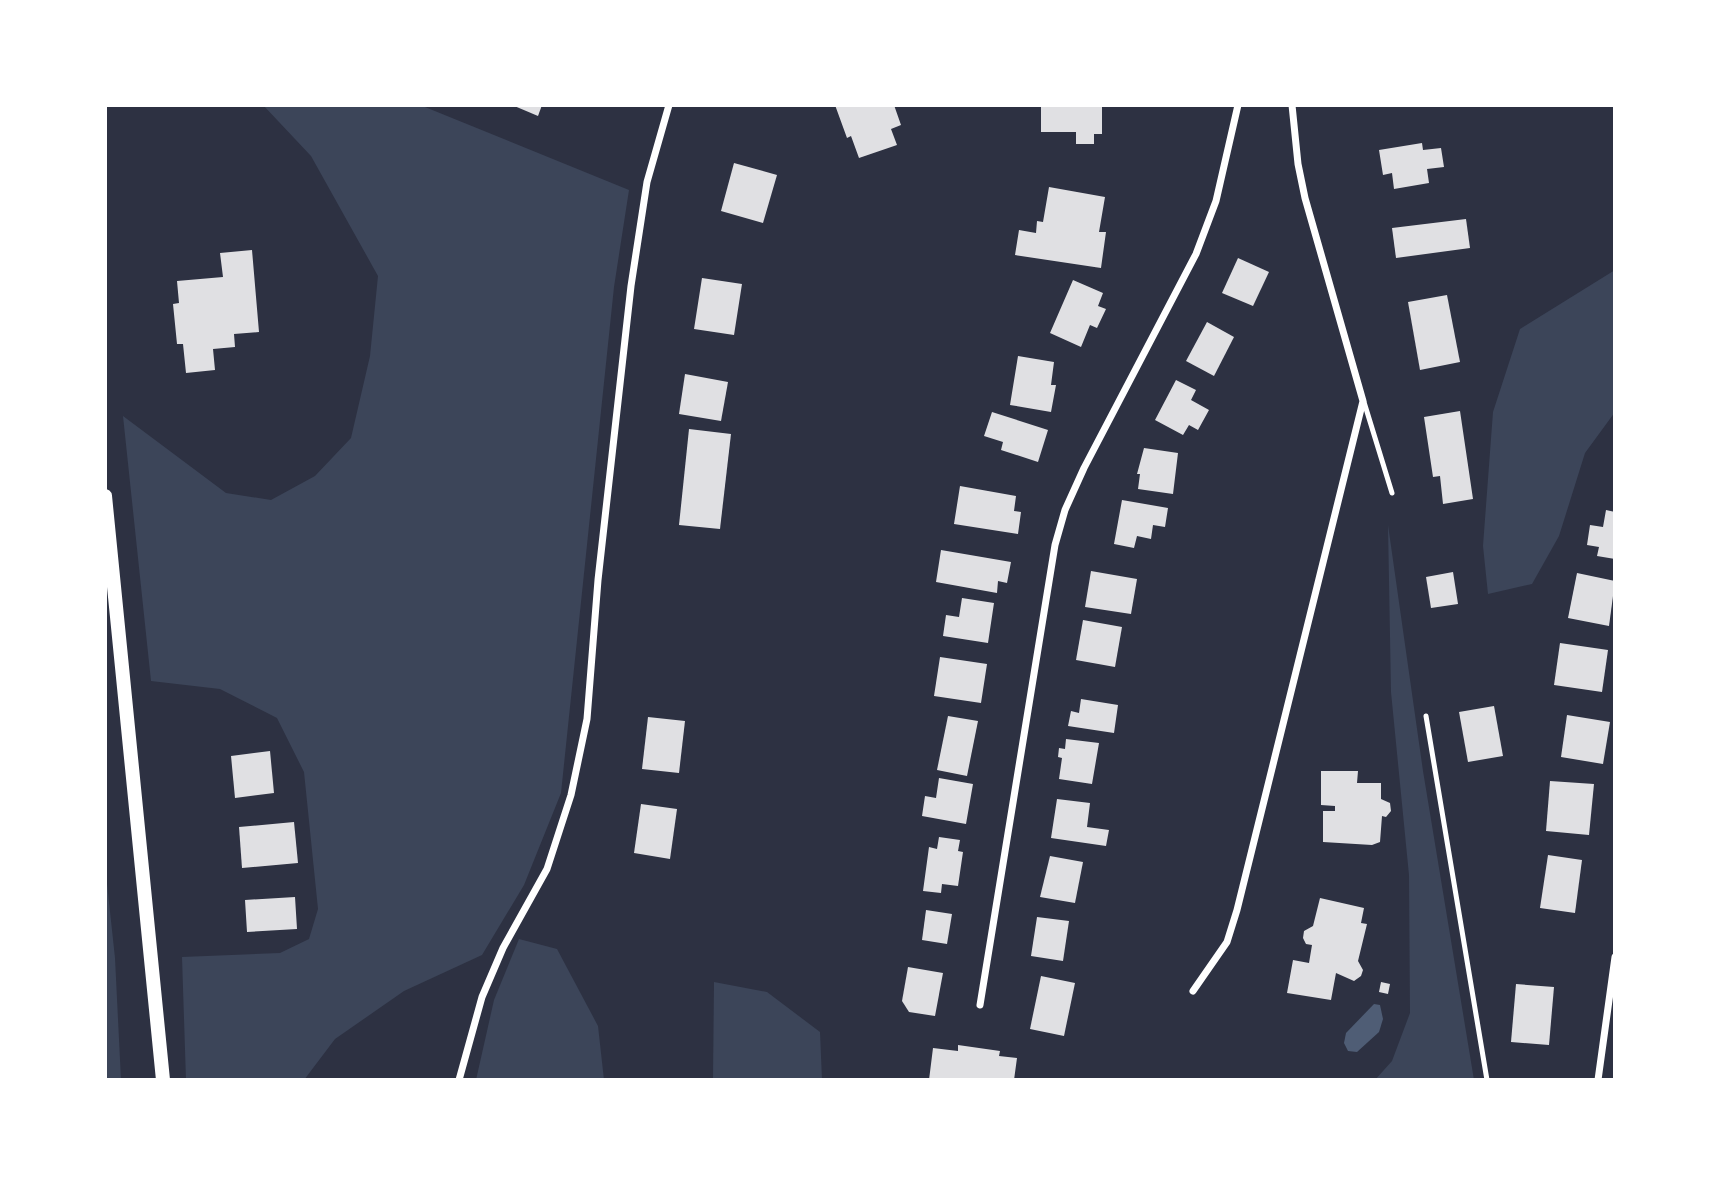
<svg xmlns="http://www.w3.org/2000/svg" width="1720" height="1185" font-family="Jost,sans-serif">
<rect width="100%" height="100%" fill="#2d3142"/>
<!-- green -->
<g fill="#3c4559">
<polygon points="263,105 420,105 629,190 614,287 561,793 524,885 482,955 404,991 335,1039 304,1080 186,1080 182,957 280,953 309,939 318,909 304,772 277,718 220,689 151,681 123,416 226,493 271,500 315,476 351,438 370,356 378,276 311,156"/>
<polygon points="1615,270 1615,412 1585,453 1559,536 1532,584 1488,594 1483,546 1493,412 1520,329"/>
<polygon points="1388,525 1423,771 1474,1080 1375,1080 1392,1061 1410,1013 1409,875 1391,692"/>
<polygon points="105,865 115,958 121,1080 105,1080"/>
<polygon points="519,939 557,949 598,1026 604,1080 476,1080 494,1000"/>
<polygon points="714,982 767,992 820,1032 822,1080 713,1080"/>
</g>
<!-- water -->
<polygon fill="#4f5d75" points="1374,1004 1380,1005 1383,1019 1379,1032 1357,1052 1348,1051 1344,1043 1346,1033"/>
<!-- building -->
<g fill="#e0e0e3">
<polygon points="512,105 542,105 538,116"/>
<polygon points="835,105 894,105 901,125 891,129 897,145 859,158 851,136 847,138"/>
<polygon points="1041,105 1102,105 1102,134 1094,134 1094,144 1076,144 1076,132 1041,132"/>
<polygon points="1422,143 1423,150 1441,148 1444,167 1427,169 1429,183 1394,189 1392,173 1383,175 1379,150"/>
<polygon points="734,163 777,175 763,223 721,211"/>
<polygon points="1049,187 1105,197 1099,232 1106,232 1101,268 1015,255 1019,230 1036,233 1037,221 1043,222"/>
<polygon points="1466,219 1470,248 1396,258 1392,228"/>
<polygon points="252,250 259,332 234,334 235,347 213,349 215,370 186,373 183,344 177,344 173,304 179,303 177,281 223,277 220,253"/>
<polygon points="1238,258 1269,272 1253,306 1222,293"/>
<polygon points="702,278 742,284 734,335 694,329"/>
<polygon points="1073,280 1103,293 1098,306 1106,309 1097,328 1090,325 1081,347 1050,333"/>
<polygon points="1447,295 1460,362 1420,370 1408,302"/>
<polygon points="1207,322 1234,337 1214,376 1186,361"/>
<polygon points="1018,356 1054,362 1051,385 1056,385 1051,412 1010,405"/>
<polygon points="685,374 728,382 721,421 679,414"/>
<polygon points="1176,380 1196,390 1191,400 1209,410 1198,430 1189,425 1183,435 1155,420"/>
<polygon points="1460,411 1473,499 1443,504 1440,476 1433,477 1424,417"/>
<polygon points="992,412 1048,430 1038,462 1001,450 1003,442 984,436"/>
<polygon points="689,429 731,434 720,529 679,525"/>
<polygon points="1144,448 1178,453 1173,494 1138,489 1140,474 1137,474"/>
<polygon points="960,486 1016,496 1014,511 1021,512 1018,534 954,524"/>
<polygon points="1122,500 1168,508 1165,527 1153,525 1151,539 1137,536 1134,548 1114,544"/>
<polygon points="1606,510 1615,512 1615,559 1597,556 1599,547 1587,545 1590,525 1603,527"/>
<polygon points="941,550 1011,562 1007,583 998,581 997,593 936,582"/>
<polygon points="1091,571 1137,579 1131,614 1085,607"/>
<polygon points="1453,572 1458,604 1431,608 1426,577"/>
<polygon points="1577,573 1615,581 1609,626 1568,618"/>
<polygon points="962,598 994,603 988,643 943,636 946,615 959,617"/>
<polygon points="1083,620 1122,627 1115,667 1076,660"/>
<polygon points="1560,643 1608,650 1602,692 1554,685"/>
<polygon points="940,657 987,664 981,703 934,696"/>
<polygon points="1081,699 1118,705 1114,733 1068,726 1071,711 1079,713"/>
<polygon points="1494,706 1503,756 1468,762 1459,712"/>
<polygon points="1567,715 1610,722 1603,764 1561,757"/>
<polygon points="948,716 978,721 967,776 937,770"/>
<polygon points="648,717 685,721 679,773 642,769"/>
<polygon points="1066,739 1099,743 1092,784 1059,779 1062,758 1058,757 1059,748 1065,749"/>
<polygon points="270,751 274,793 235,798 231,756"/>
<polygon points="1321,771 1358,771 1357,783 1381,783 1381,799 1390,803 1391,811 1386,817 1382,816 1380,842 1372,845 1323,842 1323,811 1335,811 1335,806 1321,805"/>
<polygon points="939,778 973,784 966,824 922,816 925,796 936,798"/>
<polygon points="1550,781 1594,784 1589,835 1546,831"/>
<polygon points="1057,799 1090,803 1087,827 1109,830 1106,846 1051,838"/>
<polygon points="641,804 677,809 670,859 634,853"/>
<polygon points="294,822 298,863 242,868 239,827"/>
<polygon points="939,837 960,840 958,851 963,852 958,886 942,884 941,893 923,891 929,847 937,849"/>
<polygon points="1548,855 1582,860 1575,913 1540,908"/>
<polygon points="1050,856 1083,862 1075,903 1040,897"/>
<polygon points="295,897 297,929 247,932 245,900"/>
<polygon points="1320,898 1364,908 1361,923 1367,924 1358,961 1363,970 1361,976 1354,981 1336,973 1331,1000 1287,993 1293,960 1309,963 1312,945 1306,944 1303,938 1304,931 1313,926"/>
<polygon points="926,910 952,914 947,944 922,940"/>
<polygon points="1037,917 1069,921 1063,961 1031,956"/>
<polygon points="908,967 943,973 935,1016 909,1012 902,1001"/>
<polygon points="1041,976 1075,983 1064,1036 1030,1029"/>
<polygon points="1381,982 1390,984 1388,994 1379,992"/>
<polygon points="1516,984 1554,987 1549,1045 1511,1042"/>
<polygon points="958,1045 1000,1051 999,1056 1017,1058 1014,1080 929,1080 933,1048 958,1051"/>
</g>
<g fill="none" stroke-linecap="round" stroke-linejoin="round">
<!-- service -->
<g stroke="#fff" stroke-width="5">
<polyline points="1364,402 1392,493"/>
<polyline points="1426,716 1487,1080"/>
</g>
<!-- minor -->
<g stroke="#fff" stroke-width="7">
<polyline points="1193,991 1227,942 1237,910 1363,401 1305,198 1298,164 1292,105"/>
<polyline points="980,1005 1055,545 1065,510 1084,468 1196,254 1216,201 1238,105"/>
<polyline points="459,1080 482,997 503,948 547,869 571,795 587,719 598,580 631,286 647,182 669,105"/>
<polyline points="1598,1080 1615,957"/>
</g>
<!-- secondary -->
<polyline stroke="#fff" stroke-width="14" points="105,496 163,1080"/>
</g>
<!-- border -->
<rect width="1720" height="1185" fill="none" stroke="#ffffff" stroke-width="214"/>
</svg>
